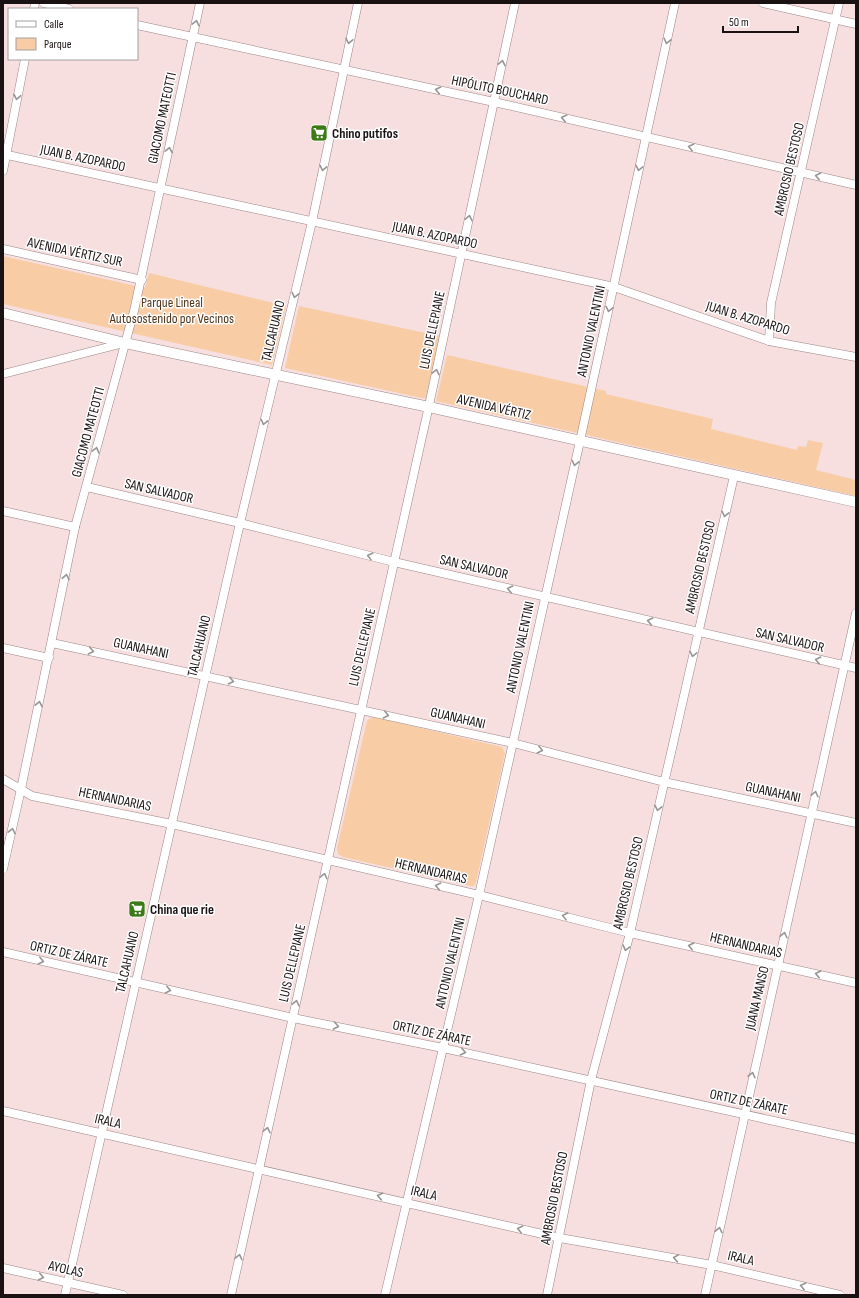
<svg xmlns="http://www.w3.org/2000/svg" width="859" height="1298" font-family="'Sofia Sans Condensed',sans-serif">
<rect width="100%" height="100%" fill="#f7dedf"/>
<!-- green -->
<g fill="#f8cda6">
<polygon points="3,256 145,288 149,273 286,306 272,365 3,304"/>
<polygon points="299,306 440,336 426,399 285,368"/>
<polygon points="447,355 606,391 606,394 713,419 711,429 797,450 798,446 806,447 808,440 823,443 816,470 856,480 856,496 436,401"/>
<polygon points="374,717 502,747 505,753 476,882 474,886 470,886 343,857 338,854 337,848 367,721 370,718"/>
</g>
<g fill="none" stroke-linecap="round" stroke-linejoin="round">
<!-- minor casing -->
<g stroke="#9c8586" stroke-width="9">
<g id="minor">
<polyline points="44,3 69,9"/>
<polyline points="763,3 856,24"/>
<polyline points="34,9 35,3"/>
<polyline points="137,25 494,102 856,185"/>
<polyline points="3,154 614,287 769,341 856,357"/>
<polyline points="3,171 25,59"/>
<polyline points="3,249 142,280"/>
<polyline points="769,341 771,303 839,3"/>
<polyline points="3,374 124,343"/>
<polyline points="87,487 240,523 394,562 856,668"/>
<polyline points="3,511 75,527"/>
<polyline points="52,643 513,743 664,782 856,823"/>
<polyline points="3,648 49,658"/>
<polyline points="3,779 32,796 172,824 479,895 630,933 856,983"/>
<polyline points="3,869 21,789 75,527 134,311 200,3"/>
<polyline points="3,952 293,1018 443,1048 856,1139"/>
<polyline points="3,1111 560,1238 712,1265 840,1295"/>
<polyline points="3,1268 123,1295"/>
<polyline points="65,1295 240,523 312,222 358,3"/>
<polyline points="231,1295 428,410 515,3"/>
<polyline points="385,1295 479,895 580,441 675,3"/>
<polyline points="547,1295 591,1080 630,933 734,476"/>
<polyline points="705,1295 856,613"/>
</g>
</g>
<!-- tertiary casing -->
<g stroke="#9c8586" stroke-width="11">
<polyline id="tertiary" points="3,313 125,343 429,407 856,502"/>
</g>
<!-- minor -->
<use href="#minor" stroke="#fff" stroke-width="8"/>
<!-- tertiary -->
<use href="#tertiary" stroke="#fff" stroke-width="10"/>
</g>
<!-- one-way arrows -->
<defs><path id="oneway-chevron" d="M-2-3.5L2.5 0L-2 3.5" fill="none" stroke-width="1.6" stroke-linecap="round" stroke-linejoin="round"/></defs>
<g stroke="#989494">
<use href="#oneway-chevron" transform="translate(196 23) rotate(-77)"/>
<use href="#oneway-chevron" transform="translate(349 41) rotate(102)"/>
<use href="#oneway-chevron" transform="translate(667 41) rotate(103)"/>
<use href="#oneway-chevron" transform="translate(502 63) rotate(-78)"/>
<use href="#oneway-chevron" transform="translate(438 90) rotate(-168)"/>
<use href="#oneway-chevron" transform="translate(17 97) rotate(101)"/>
<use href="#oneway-chevron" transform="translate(564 118) rotate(-167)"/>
<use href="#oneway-chevron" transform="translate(691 147) rotate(-167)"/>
<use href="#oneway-chevron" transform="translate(169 150) rotate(-78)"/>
<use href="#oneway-chevron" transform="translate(323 168) rotate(102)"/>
<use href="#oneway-chevron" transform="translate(639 168) rotate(102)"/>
<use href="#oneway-chevron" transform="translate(818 176) rotate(-168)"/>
<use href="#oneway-chevron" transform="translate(469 218) rotate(-78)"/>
<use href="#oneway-chevron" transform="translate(295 295) rotate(103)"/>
<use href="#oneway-chevron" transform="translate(609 309) rotate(102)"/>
<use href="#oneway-chevron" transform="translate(436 372) rotate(-78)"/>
<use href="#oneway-chevron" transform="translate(264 422) rotate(104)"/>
<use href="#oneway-chevron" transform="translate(96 450) rotate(-75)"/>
<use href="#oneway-chevron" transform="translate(575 463) rotate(103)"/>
<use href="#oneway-chevron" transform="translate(725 514) rotate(103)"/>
<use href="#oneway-chevron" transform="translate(370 556) rotate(-166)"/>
<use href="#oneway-chevron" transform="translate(66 577) rotate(-79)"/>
<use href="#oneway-chevron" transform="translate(510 589) rotate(-167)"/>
<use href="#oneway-chevron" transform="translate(650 621) rotate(-167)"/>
<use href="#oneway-chevron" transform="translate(91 651) rotate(12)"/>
<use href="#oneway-chevron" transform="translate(693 654) rotate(103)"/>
<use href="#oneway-chevron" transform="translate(818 660) rotate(-167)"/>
<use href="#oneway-chevron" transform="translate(231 681) rotate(12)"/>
<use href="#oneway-chevron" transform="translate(39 704) rotate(-78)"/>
<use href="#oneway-chevron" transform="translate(386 715) rotate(13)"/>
<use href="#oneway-chevron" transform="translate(540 750) rotate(14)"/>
<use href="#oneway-chevron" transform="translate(815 794) rotate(-77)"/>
<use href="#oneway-chevron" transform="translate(658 808) rotate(102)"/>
<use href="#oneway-chevron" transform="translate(12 831) rotate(-77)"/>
<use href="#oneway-chevron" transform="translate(324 876) rotate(-77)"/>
<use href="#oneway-chevron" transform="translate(438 886) rotate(-167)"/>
<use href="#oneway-chevron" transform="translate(565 916) rotate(-166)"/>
<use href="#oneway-chevron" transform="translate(784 935) rotate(-77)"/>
<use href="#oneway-chevron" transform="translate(691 946) rotate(-167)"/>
<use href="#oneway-chevron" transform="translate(626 948) rotate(105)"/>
<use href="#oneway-chevron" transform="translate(41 961) rotate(13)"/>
<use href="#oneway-chevron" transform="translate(818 974) rotate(-167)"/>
<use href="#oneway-chevron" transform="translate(168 990) rotate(13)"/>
<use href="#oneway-chevron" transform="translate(296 1003) rotate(-77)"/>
<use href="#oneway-chevron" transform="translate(336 1026) rotate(11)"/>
<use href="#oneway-chevron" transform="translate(463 1052) rotate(12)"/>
<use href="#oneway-chevron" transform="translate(752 1075) rotate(-77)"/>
<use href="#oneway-chevron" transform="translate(267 1130) rotate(-77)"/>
<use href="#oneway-chevron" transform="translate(380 1196) rotate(-167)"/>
<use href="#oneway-chevron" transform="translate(520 1229) rotate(-167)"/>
<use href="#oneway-chevron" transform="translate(719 1230) rotate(-78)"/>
<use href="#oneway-chevron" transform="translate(239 1257) rotate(-77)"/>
<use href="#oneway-chevron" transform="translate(676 1258) rotate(-170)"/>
<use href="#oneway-chevron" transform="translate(41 1277) rotate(12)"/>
<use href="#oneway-chevron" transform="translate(803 1286) rotate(-167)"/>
</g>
<!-- icons -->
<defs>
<g id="supermarket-square" transform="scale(0.9)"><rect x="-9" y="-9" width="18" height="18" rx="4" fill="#3c7a16" stroke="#fff"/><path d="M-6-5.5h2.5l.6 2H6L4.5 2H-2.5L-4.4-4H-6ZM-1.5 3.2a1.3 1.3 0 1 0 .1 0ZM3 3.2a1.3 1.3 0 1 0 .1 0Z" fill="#fff"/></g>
</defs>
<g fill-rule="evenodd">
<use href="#supermarket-square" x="319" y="133"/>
<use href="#supermarket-square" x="137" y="909"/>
</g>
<g text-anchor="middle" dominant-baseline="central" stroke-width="3" stroke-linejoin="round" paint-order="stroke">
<!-- street labels -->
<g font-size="14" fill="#1a1112" stroke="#fff">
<text transform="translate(500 90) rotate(12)">HIPÓLITO BOUCHARD</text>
<text transform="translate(162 118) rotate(-78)">GIACOMO MATEOTTI</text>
<text transform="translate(83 158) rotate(12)">JUAN B. AZOPARDO</text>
<text transform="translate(789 169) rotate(-77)">AMBROSIO BESTOSO</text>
<text transform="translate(435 235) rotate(12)">JUAN B. AZOPARDO</text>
<text transform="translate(75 252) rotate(12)">AVENIDA VÉRTIZ SUR</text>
<text transform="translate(748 318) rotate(17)">JUAN B. AZOPARDO</text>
<text transform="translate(432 330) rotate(-78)">LUIS DELLEPIANE</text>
<text transform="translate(273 331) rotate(-77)">TALCAHUANO</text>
<text transform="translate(591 331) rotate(-78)">ANTONIO VALENTINI</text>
<text transform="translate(494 407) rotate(13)">AVENIDA VÉRTIZ</text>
<text transform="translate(88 432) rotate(-75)">GIACOMO MATEOTTI</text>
<text transform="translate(159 491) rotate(13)">SAN SALVADOR</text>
<text transform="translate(474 567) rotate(13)">SAN SALVADOR</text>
<text transform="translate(700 567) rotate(-77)">AMBROSIO BESTOSO</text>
<text transform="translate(790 640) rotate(13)">SAN SALVADOR</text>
<text transform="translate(199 646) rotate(-77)">TALCAHUANO</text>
<text transform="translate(362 647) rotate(-77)">LUIS DELLEPIANE</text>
<text transform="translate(520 647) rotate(-78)">ANTONIO VALENTINI</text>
<text transform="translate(141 648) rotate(12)">GUANAHANI</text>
<text transform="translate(458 718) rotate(13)">GUANAHANI</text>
<text transform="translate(773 792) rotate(12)">GUANAHANI</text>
<text transform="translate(115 799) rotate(12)">HERNANDARIAS</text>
<text transform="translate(431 871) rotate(13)">HERNANDARIAS</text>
<text transform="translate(628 883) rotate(-77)">AMBROSIO BESTOSO</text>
<text transform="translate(746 945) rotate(13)">HERNANDARIAS</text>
<text transform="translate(69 954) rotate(13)">ORTIZ DE ZÁRATE</text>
<text transform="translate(127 962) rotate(-77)">TALCAHUANO</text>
<text transform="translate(292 963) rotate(-77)">LUIS DELLEPIANE</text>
<text transform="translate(450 963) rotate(-77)">ANTONIO VALENTINI</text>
<text transform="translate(757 998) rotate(-77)">JUANA MANSO</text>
<text transform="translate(432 1033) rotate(12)">ORTIZ DE ZÁRATE</text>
<text transform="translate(749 1102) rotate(12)">ORTIZ DE ZÁRATE</text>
<text transform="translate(108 1121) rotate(13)">IRALA</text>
<text transform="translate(424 1193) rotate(13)">IRALA</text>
<text transform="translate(554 1198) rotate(-79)">AMBROSIO BESTOSO</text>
<text transform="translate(741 1258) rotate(13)">IRALA</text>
<text transform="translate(66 1269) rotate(13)">AYOLAS</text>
</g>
<!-- poi labels -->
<g font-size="14" font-weight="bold" fill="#1a1112" stroke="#fff" text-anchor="start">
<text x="332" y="133">Chino putifos</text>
<text x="150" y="909">China que rie</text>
</g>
<!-- park labels -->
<g font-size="14" fill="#51361a" stroke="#fff">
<text x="172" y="302">Parque Lineal<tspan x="172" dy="16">Autosostenido por Vecinos</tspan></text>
</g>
</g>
<!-- border -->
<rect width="859" height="1298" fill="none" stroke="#1a1112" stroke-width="8"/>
<!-- legend -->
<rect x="8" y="8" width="130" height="52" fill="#ffffff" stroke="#a3a0a0"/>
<rect x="16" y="21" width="20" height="6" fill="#ffffff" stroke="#a3a0a0"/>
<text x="44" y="28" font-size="12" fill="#1a1112">Calle</text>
<rect x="16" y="38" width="20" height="12" fill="#f8cda6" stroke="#a3a0a0"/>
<text x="44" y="48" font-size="12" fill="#1a1112">Parque</text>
<!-- scale -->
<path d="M723 26v6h75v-6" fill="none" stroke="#1a1112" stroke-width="2"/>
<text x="729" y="26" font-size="12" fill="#1a1112" stroke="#ffffff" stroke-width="3" paint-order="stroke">50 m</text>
</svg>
